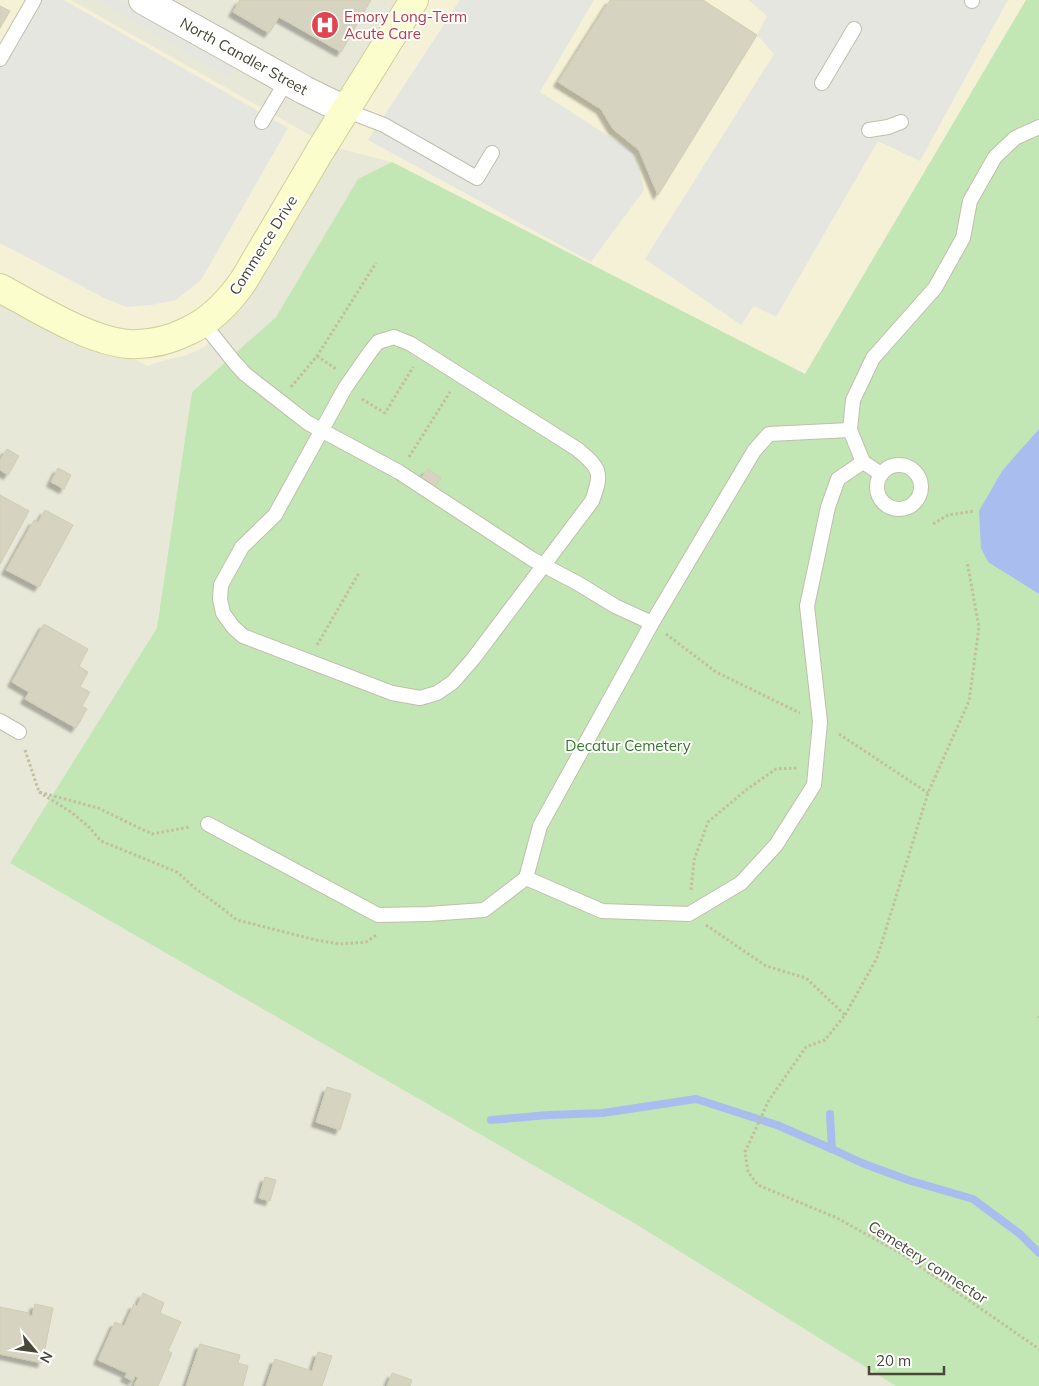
<svg xmlns="http://www.w3.org/2000/svg" width="1039" height="1386" font-family="Mulish,sans-serif">
<defs>
<filter id="shadow"><feDropShadow dx="-4.5" dy="4.5" stdDeviation="1" flood-color="#0004"/></filter>
</defs>
<rect width="100%" height="100%" fill="#f5f4ea"/>
<!-- residential -->
<rect fill="#e8e8d8" x="0" y="0" width="1039" height="1386"/>
<!-- commercial -->
<polygon fill="#f5f1d6" points="0,0 71,0 329,146 418,0 1026,0 805,374 392,162 329,146 206,346 187,355 162,361 147,366 0,287"/>
<!-- green -->
<polygon fill="#c2e7b4" points="1026,0 1039,0 1039,1386 896,1386 639,1226 10,863 157,628 192,392 276,317 358,179 392,162 805,374"/>
<!-- parking -->
<g fill="#e6e6e1">
<polygon points="38,0 64,0 288,128 201,280 176,300 151,305 127,307 106,299 0,243 0,63"/>
<polygon points="98,0 119,0 235,68 229,77"/>
<polygon points="460,0 594,0 540,92 635,153 644,190 591,262 368,140"/>
<polygon points="749,0 1008,0 920,161 878,141 776,317 754,306 741,325 645,259 774,54 757,35 767,16"/>
</g>
<!-- water -->
<polygon fill="#a9beef" points="1039,429 1039,594 988,562 981,548 979,511 1002,471"/>
<g fill="none" stroke-linecap="round" stroke-linejoin="round">
<!-- stream -->
<g stroke="#a9beef" stroke-width="8">
<polyline points="830,1114 832,1149 862,1163 908,1180 973,1199 1020,1234 1039,1253"/>
<polyline points="491,1120 549,1115 603,1113 696,1099 777,1125 832,1149"/>
</g>
</g>
<!-- building -->
<g fill="#d6d4c0" stroke="#d1cdb3" filter="url(#shadow)">
<polygon points="240,0 371,0 341,52 279,17 269,33 233,12"/>
<polygon points="610,0 703,0 757,35 658,195 639,150 613,129 601,109 558,82"/>
<polygon points="0,6 10,11 0,28"/>
<polygon points="7,449 19,456 8,475 0,470 0,460"/>
<polygon points="58,468 71,475 64,489 51,482"/>
<polygon points="428,469 441,478 433,489 419,480"/>
<polygon points="0,495 29,511 0,564"/>
<polygon points="45,510 73,525 39,587 6,570 34,520 38,522"/>
<polygon points="44,624 88,649 79,666 88,672 80,687 90,692 82,706 87,709 76,728 25,699 29,692 12,682"/>
<polygon points="327,1087 351,1094 340,1130 316,1122"/>
<polygon points="265,1177 276,1180 270,1201 259,1198"/>
<polygon points="143,1293 164,1303 160,1313 181,1322 168,1351 172,1353 158,1386 136,1386 134,1385 138,1378 135,1376 133,1381 125,1377 127,1373 98,1360 115,1322 124,1326 134,1304 137,1306"/>
<polygon points="35,1304 53,1308 42,1363 0,1354 0,1307 29,1313 29,1316 32,1316"/>
<polygon points="200,1344 240,1355 238,1363 248,1366 243,1386 186,1386"/>
<polygon points="318,1352 332,1356 322,1386 266,1386 275,1359 312,1371"/>
<polygon points="392,1373 412,1380 410,1386 387,1386"/>
</g>
<g fill="none" stroke-linecap="round" stroke-linejoin="round">
<!-- lane casing -->
<g stroke="#c0bfad" stroke-width="16">
<g id="lane">
<polyline points="972,1 972,0"/>
<polyline points="0,59 34,0"/>
<polyline points="822,83 854,29"/>
<polyline points="345,110 384,125 477,178 492,153"/>
<polyline points="262,122 287,80"/>
<polyline points="869,130 888,127 901,122"/>
<polyline points="203,323 235,363 245,374 308,423 399,472 532,559 579,584 615,606 652,623"/>
<path d="M394,337L411,344L577,449C600,468 603,472 592,501L473,659L453,682L437,693L420,698L392,693L243,636L233,627L223,613L220,599L221,585L242,547L275,515L345,388L370,352L378,342Z"/>
<circle cx="899" cy="487" r="22"/>
<polyline points="881,474 863,462 850,430 853,400 873,358 935,288 963,238 970,201 995,157 1015,138 1039,127"/>
<polyline points="0,721 19,732"/>
<polyline points="208,824 378,915 428,914 484,910 526,878 602,911 689,914 741,883 776,845 814,785 820,722 807,606 828,507 838,479 863,462"/>
<polyline points="526,878 540,826 652,623 754,451 769,434 850,430"/>
</g>
</g>
<!-- street casing -->
<g stroke="#c0bfad" stroke-width="30">
<polyline id="street" points="143,0 304,90 345,110"/>
</g>
<!-- secondary casing -->
<g stroke="#cfd099" stroke-width="30">
<path id="secondary" d="M0,288C35,307 89,341 129,344C149,345 170,340 188,331C212,320 229,302 244,280L320,151L414,0"/>
</g>
<!-- path -->
<g stroke="#c1bf9e" stroke-width="3" stroke-dasharray="2.5 2.5" stroke-linecap="butt">
<polyline points="317,356 336,369"/>
<polyline points="291,387 317,356 376,263"/>
<polyline points="362,399 385,413 413,367"/>
<polyline points="409,457 450,392"/>
<polyline points="933,524 948,515 975,511"/>
<polyline points="666,634 716,672 800,713"/>
<polyline points="317,645 359,573"/>
<polyline points="839,734 928,793"/>
<polyline points="25,750 39,792 98,808 152,834 190,827"/>
<polyline points="39,792 71,812 88,826 101,841 177,872 196,889 218,905 237,920 316,940 339,944 366,942 378,934"/>
<polyline points="691,890 694,860 708,822 746,790 776,769 797,768"/>
<polyline points="706,925 766,966 806,978 845,1015 825,1040 806,1047 769,1100 745,1152 748,1172 758,1185 837,1218 902,1254 1039,1349"/>
<polyline points="845,1015 877,958 928,793 969,701 979,627 967,561"/>
<polyline points="1039,1016 1039,1018"/>
</g>
<!-- lane -->
<use href="#lane" stroke="#fff" stroke-width="14"/>
<!-- street -->
<use href="#street" stroke="#fff" stroke-width="28"/>
<!-- secondary -->
<use href="#secondary" stroke="#fbfdcc" stroke-width="28"/>
</g>
<!-- icons -->
<defs>
<g id="hospital-disc" transform="scale(1.4375)"><circle r="9.5" fill="#e0444e" stroke="#fff"/><path d="M-5-5h3v3.5h4V-5h3V5h-3V1.5h-4V5h-3Z" fill="#fff"/></g>
</defs>
<g fill-rule="evenodd">
<use href="#hospital-disc" x="325" y="25"/>
</g>
<g text-anchor="middle" dominant-baseline="central" stroke-width="4" stroke-linejoin="round" paint-order="stroke">
<!-- health labels -->
<g font-size="15" fill="#be3a42" stroke="#fff" text-anchor="start">
<text x="344" y="16">Emory Long-Term<tspan x="344" dy="17">Acute Care</tspan></text>
</g>
<!-- street labels -->
<g font-size="15" fill="#484738" stroke="#fff">
<text transform="translate(244 56) rotate(29)">North Candler Street</text>
<text transform="translate(263 245) rotate(-58)">Commerce Drive</text>
<text transform="translate(928 1262) rotate(33)">Cemetery connector</text>
</g>
<!-- park labels -->
<g font-size="15" fill="#34792c" stroke="#fff">
<text x="628" y="745">Decatur Cemetery</text>
</g>
</g>
<!-- north arrow -->
<g transform="translate(35 1351) rotate(119)" stroke="#ffffff" stroke-width="4" paint-order="stroke">
<path d="M0-4L9 19L0 12L-9 19Z" fill="#484738"/>
<text y="-8" font-size="14" font-weight="bold" text-anchor="middle" fill="#484738">N</text>
</g>
<!-- scale -->
<path d="M869 1366v8h75v-8" fill="none" stroke="#484738" stroke-width="2.5"/>
<text x="876" y="1366" font-size="15" fill="#484738" stroke="#ffffff" stroke-width="4" paint-order="stroke">20 m</text>
</svg>
